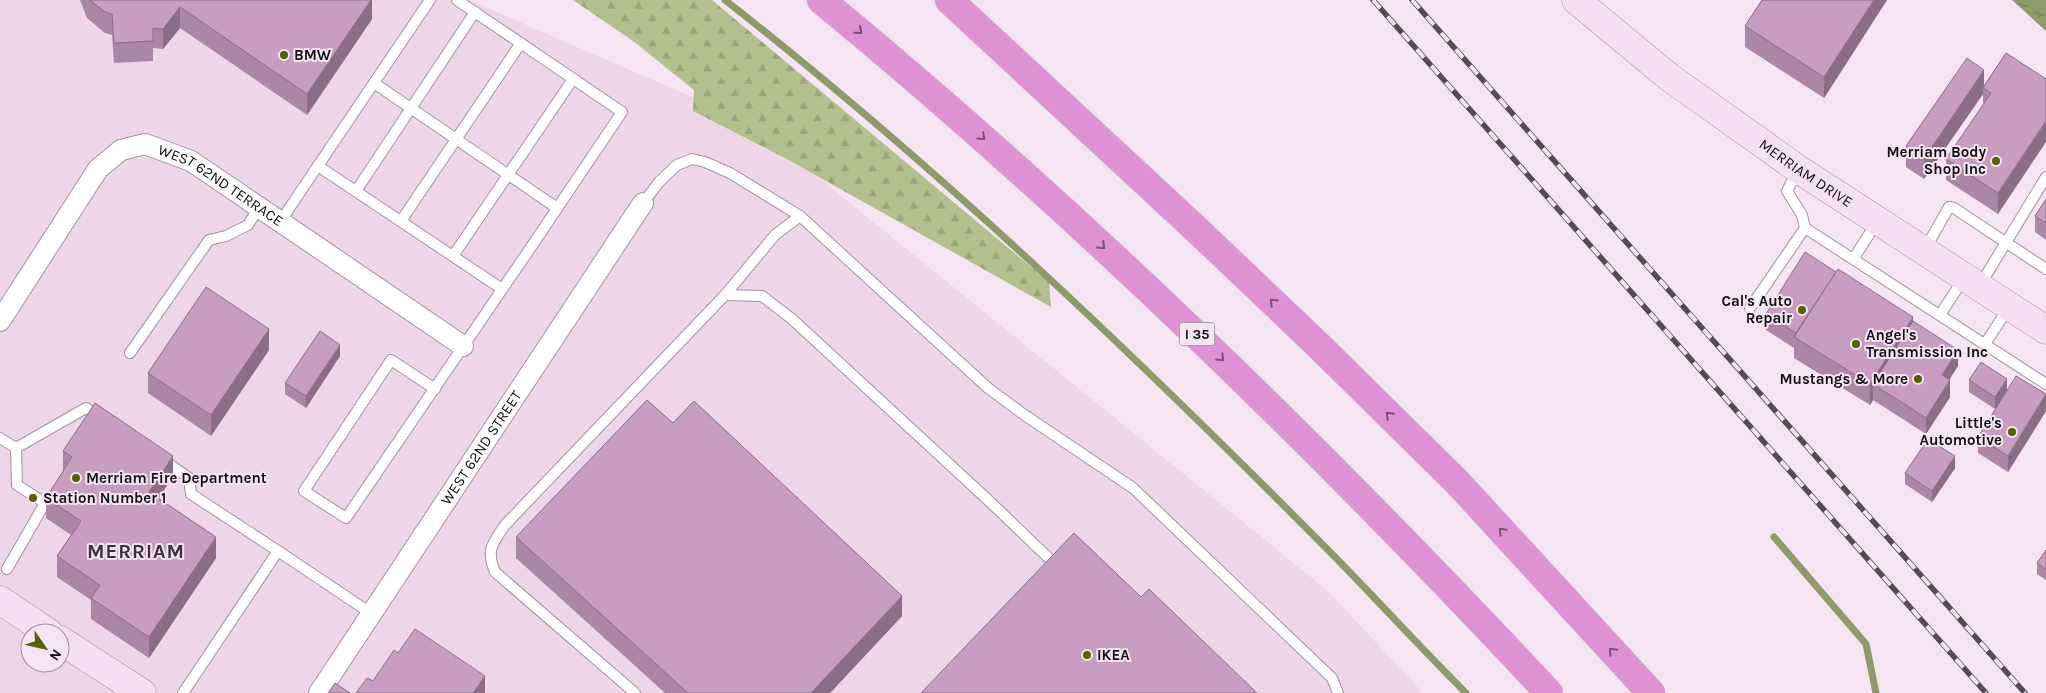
<svg xmlns="http://www.w3.org/2000/svg" width="2046" height="693" font-family="Karla,sans-serif">
<defs>
<pattern id="forest-firs" width="22" height="20" patternUnits="userSpaceOnUse" patternTransform="scale(1.25)"><rect width="22" height="20" fill="#b4bf8e"/><path d="M5 1l3.5 6h-7zM16 11l3.5 6h-7z" fill="#9aa37a"/></pattern>
<pattern id="water-ripples" width="26" height="14" patternUnits="userSpaceOnUse" patternTransform="scale(1.25)"><rect width="26" height="14" fill="#8f9a6a"/><path d="M2 4q2-2 4 0t4 0M15 11q2-2 4 0t4 0" fill="none" stroke="#747c56"/></pattern>
</defs>
<rect width="100%" height="100%" fill="#f5e5f2"/>
<!-- built -->
<path fill="#ecd6e8" fill-rule="evenodd" d="M0,0H469L750,122L1328,591L1423,693H0ZM30,633H60V663H30Z"/>
<!-- forest -->
<polygon fill="url(#forest-firs)" points="573,0 712,0 1049,282 1051,307 785,158 693,111 694,90 633,41"/>
<!-- water -->
<polygon fill="url(#water-ripples)" points="2012,0 2046,0 2046,31"/>
<g fill="none" stroke-linecap="round" stroke-linejoin="round">
<!-- stream -->
<g stroke="#8f9a6a" stroke-width="7">
<path d="M725,0C942,170 1141,361 1335,557C1379,602 1421,648 1466,693"/>
<polyline points="1774,537 1866,644 1876,693"/>
</g>
<!-- lane casing -->
<g stroke="#a1939f" stroke-width="12">
<g id="lane">
<polyline points="374,83 557,208"/>
<polyline points="318,166 502,289"/>
<polyline points="1798,170 1787,191 1802,215 1805,228"/>
<polyline points="356,191 475,12"/>
<polyline points="643,203 659,182 677,165 692,159 705,162 730,173 800,216 988,388 1023,414 1133,488 1332,678 1338,693"/>
<polyline points="401,221 521,43"/>
<polyline points="280,222 430,0"/>
<polyline points="1924,251 1949,207 1954,208 2046,269"/>
<polyline points="453,256 573,79"/>
<polyline points="1854,258 1877,222"/>
<polyline points="1980,285 2046,177"/>
<polyline points="725,295 762,296 792,319 987,499 1058,567"/>
<polyline points="1750,308 1805,228 2046,384"/>
<polyline points="1940,315 1964,278"/>
<polyline points="1985,344 2009,307"/>
<polyline points="130,353 209,240 226,236 248,225 259,207"/>
<path d="M435,389L391,360L304,491L346,518C439,383 531,248 622,112L457,0"/>
<polyline points="0,438 16,448 86,408 100,417"/>
<polyline points="162,459 189,478 191,494 278,551 183,693"/>
<polyline points="278,551 372,614"/>
<polyline points="7,569 45,503 17,485 16,448"/>
<path d="M635,693L495,572C486,550 492,544 505,525L725,295L775,235L800,216"/>
</g>
</g>
<!-- street casing -->
<g stroke="#a1939f" stroke-width="22">
<g id="street">
<path id="s1" d="M0,321L98,169L121,150L145,144L191,161L463,346"/>
<path id="s2" d="M319,693L643,203"/>
</g>
</g>
<!-- secondary casing -->
<g stroke="#a1939f" stroke-width="29">
<g id="secondary">
<path id="s3" d="M1576,0L1669,77L1798,169L2046,330"/>
<polyline points="0,600 49,633"/>
<polyline points="60,640 142,693"/>
</g>
</g>
<!-- highway casing -->
<g stroke="#d0cfd0" stroke-width="29">
<g id="highway">
<path d="M821,0C1080,213 1320,448 1549,693"/>
<polyline points="949,0 1197,230 1318,345 1458,483 1651,693"/>
</g>
</g>
<!-- lane -->
<use href="#lane" stroke="#fff" stroke-width="10"/>
<!-- street -->
<use href="#street" stroke="#fff" stroke-width="20"/>
<!-- secondary -->
<use href="#secondary" stroke="#f5dff2" stroke-width="28"/>
<!-- highway -->
<use href="#highway" stroke="#dd93d3" stroke-width="28"/>
<!-- rail casing -->
<g stroke="#544c53" stroke-width="5.5">
<g id="rail">
<polyline points="1373,0 1986,693"/>
<polyline points="1412,0 2025,693"/>
</g>
</g>
<!-- rail -->
<use href="#rail" stroke="#f5e5f2" stroke-width="4" stroke-dasharray="11" stroke-linecap="butt"/>
</g>
<!-- wall -->
<g fill="#ab87a5">
<polygon points="80,0 372,0 372,19 307,115 180,28 163,49 153,48 153,61 114,63 112,35 105,33 87,18"/>
<polygon points="1762,0 1887,0 1824,98 1745,47 1745,26"/>
<polygon points="2006,53 1998,214 1946,180 1946,159 1983,105 1983,94 1924,179 1906,167 1906,146 1984,85"/>
<polygon points="2046,199 2046,240 2035,232 2035,216"/>
<polygon points="1766,314 1913,321 1958,366 1949,380 1950,397 1926,434 1873,400 1870,405 1794,358 1794,348 1766,330"/>
<polygon points="269,350 211,436 148,393 148,373"/>
<polygon points="340,356 306,408 285,394 285,383"/>
<polygon points="1969,380 2007,390 2046,411 2008,472 1978,453 1978,437 1995,409 1969,392"/>
<polygon points="63,451 173,476 159,498 216,558 149,658 91,619 91,600 57,577 57,556 71,535 46,518 46,498 63,472"/>
<polygon points="1955,468 1932,502 1905,484 1905,473"/>
<polygon points="516,537 902,616 830,693 665,693 516,558"/>
<polygon points="2046,550 2046,580 2037,574 2037,563"/>
</g>
<!-- shaded-wall -->
<g fill="#8b6e86">
<polygon points="371,0 372,0 372,19 307,115 307,94"/>
<polygon points="1874,0 1887,0 1824,98 1824,77"/>
<polygon points="180,7 180,28 163,49 163,29"/>
<polygon points="1984,70 1984,89 1983,88 1983,94 1924,179 1924,159"/>
<polygon points="2046,121 2046,142 1998,214 1998,193"/>
<polygon points="1913,317 1913,337 1873,384 1873,400 1870,405 1870,384"/>
<polygon points="269,329 269,350 211,436 211,415"/>
<polygon points="340,345 340,356 306,408 306,396"/>
<polygon points="1958,350 1958,366 1942,391 1942,375"/>
<polygon points="2007,379 2007,391 1995,409 1995,397"/>
<polygon points="1950,380 1950,397 1926,434 1926,418"/>
<polygon points="2046,394 2046,411 2008,472 2008,456"/>
<polygon points="173,456 173,476 149,513 149,492"/>
<polygon points="1955,456 1955,468 1932,502 1932,491"/>
<polygon points="216,537 216,558 149,658 149,637"/>
<polygon points="902,596 902,616 830,693 811,693"/>
<polygon points="485,676 485,693 473,693"/>
</g>
<!-- building -->
<g fill="#c79dc0" stroke="#8b6e86">
<polygon points="90,0 371,0 307,94 180,7 163,29 153,28 153,41 114,43 112,14 105,12"/>
<polygon points="1762,0 1874,0 1824,77 1745,26"/>
<polygon points="2006,53 2046,79 2046,121 1998,193 1946,159 1991,93 1983,88"/>
<polygon points="1967,58 1984,70 1924,159 1906,146"/>
<polygon points="2046,199 2046,223 2035,216"/>
<polygon points="1805,252 1836,272 1796,333 1766,314"/>
<polygon points="1838,269 1913,317 1870,384 1794,337"/>
<polygon points="206,287 269,329 211,415 148,373"/>
<polygon points="1913,321 1958,350 1942,375 1950,380 1926,418 1873,384"/>
<polygon points="320,331 340,345 306,396 285,383"/>
<polygon points="1981,362 2007,379 1995,397 1969,380"/>
<polygon points="2016,376 2046,394 2008,456 1978,437"/>
<polygon points="647,400 673,423 694,401 902,596 811,693 688,693 516,537"/>
<polygon points="95,403 173,456 149,492 216,537 149,637 91,598 100,585 57,556 81,521 46,498 72,457 63,451"/>
<polygon points="1928,439 1955,456 1932,491 1905,473"/>
<polygon points="1074,533 1141,597 1149,589 1257,693 921,693"/>
<polygon points="2046,550 2046,569 2037,563"/>
<polygon points="415,629 485,676 473,693 356,693 367,678 373,681 394,650 398,653"/>
<polygon points="335,683 350,693 328,693"/>
</g>
<!-- one-way arrows -->
<defs><path id="oneway-chevron" d="M-2-3.5L2.5 0L-2 3.5" fill="none" stroke-width="1.6" stroke-linecap="round" stroke-linejoin="round" transform="scale(1.25)"/></defs>
<g stroke="#785173">
<use href="#oneway-chevron" transform="translate(859 31) rotate(40)"/>
<use href="#oneway-chevron" transform="translate(982 137) rotate(42)"/>
<use href="#oneway-chevron" transform="translate(1102 246) rotate(43)"/>
<use href="#oneway-chevron" transform="translate(1273 302) rotate(-136)"/>
<use href="#oneway-chevron" transform="translate(1221 358) rotate(44)"/>
<use href="#oneway-chevron" transform="translate(1389 415) rotate(-135)"/>
<use href="#oneway-chevron" transform="translate(1502 531) rotate(-133)"/>
<use href="#oneway-chevron" transform="translate(1612 651) rotate(-133)"/>
</g>
<!-- markers -->
<g fill="#546204" stroke="#f5e5f2" stroke-width="2">
<circle cx="284" cy="55" r="5"/>
<circle cx="1996" cy="161" r="5"/>
<circle cx="1802" cy="310" r="5"/>
<circle cx="1856" cy="344" r="5"/>
<circle cx="1918" cy="379" r="5"/>
<circle cx="2012" cy="432" r="5"/>
<circle cx="76" cy="478" r="5"/>
<circle cx="33" cy="498" r="5"/>
<circle cx="1087" cy="655" r="5"/>
</g>
<g text-anchor="middle" dominant-baseline="central" stroke-width="4" stroke-linejoin="round" paint-order="stroke">
<!-- shield labels -->
<rect fill="#f5e5f2" stroke="#584f56" stroke-width="1" x="1179.5" y="322.5" width="35" height="23" rx="4"/>
<g font-size="14" font-weight="bold" fill="#140f13">
<text x="1197" y="334">I 35</text>
</g>
<!-- poi labels -->
<g font-size="15" font-weight="bold" fill="#140f13" stroke="#f5e5f2" text-anchor="start">
<text x="294" y="55">BMW</text>
<text x="1986" y="152" text-anchor="end">Merriam Body<tspan x="1986" dy="17">Shop Inc</tspan></text>
<text x="1792" y="301" text-anchor="end">Cal's Auto<tspan x="1792" dy="17">Repair</tspan></text>
<text x="1866" y="335">Angel's<tspan x="1866" dy="17">Transmission Inc</tspan></text>
<text x="1908" y="379" text-anchor="end">Mustangs &amp; More</text>
<text x="2002" y="423" text-anchor="end">Little's<tspan x="2002" dy="17">Automotive</tspan></text>
<text x="86" y="478">Merriam Fire Department</text>
<text x="43" y="498">Station Number 1</text>
<text x="1097" y="655">IKEA</text>
</g>
<!-- street labels -->
<g font-size="15" fill="#140f13" stroke="#f5e5f2">
<text stroke="none"><textPath href="#s3" startOffset="288">MERRIAM DRIVE</textPath></text>
<text stroke="none"><textPath href="#s1" startOffset="322">WEST 62ND TERRACE</textPath></text>
<text stroke="none"><textPath href="#s2" startOffset="294">WEST 62ND STREET</textPath></text>
</g>
<!-- district labels -->
<g font-size="20" font-weight="bold" letter-spacing="1" fill="#3b2f39" stroke="#f5e5f2">
<text x="136" y="551">MERRIAM</text>
</g>
</g>
<!-- north arrow -->
<g transform="translate(45 648) rotate(124)"><circle r="24" fill="#f5e5f2" stroke="#9b8f99"/>
<path d="M0-4L9 19L0 12L-9 19Z" fill="#546204"/>
<text y="-8" font-size="14" font-weight="bold" text-anchor="middle" fill="#140f13">N</text>
</g>
</svg>
